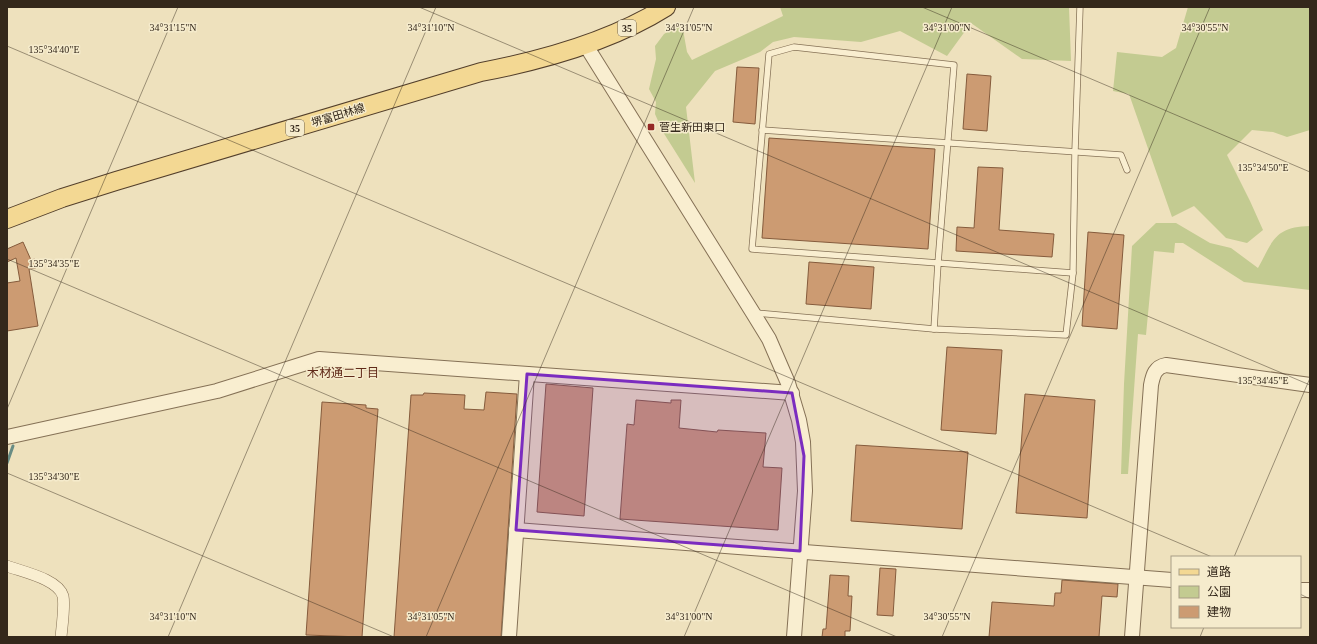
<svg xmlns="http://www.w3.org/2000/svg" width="1317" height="644" font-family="'Times New Roman','Noto Sans JP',serif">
<rect width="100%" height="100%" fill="#eee1bd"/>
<!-- green -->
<g fill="#c3cb91">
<polygon points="780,7 1069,7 1071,61 1022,59 971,23 947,56 900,31 861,42 794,37 773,42 760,52 715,71 686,107 695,183 663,132 655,114 656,102 649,89 656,59 655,46 664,34 682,24 687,52 692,60 783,16"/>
<polygon points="1188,7 1310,7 1310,130 1287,137 1273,132 1252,130 1227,155 1250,201 1263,230 1247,243 1226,238 1194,206 1172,217 1129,94 1113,91 1117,52 1162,57 1176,48"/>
<path d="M1156,223H1176L1210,243L1231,248L1258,268C1273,241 1274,227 1310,226V290L1244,282L1183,243H1175L1174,253L1154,251L1146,335L1138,334L1128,474H1121L1124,384L1132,246Z"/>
</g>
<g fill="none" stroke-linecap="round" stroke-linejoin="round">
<!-- stream -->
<polyline stroke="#688c84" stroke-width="3" points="7,463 13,446"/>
</g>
<!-- building -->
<g fill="#cc9b72" stroke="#855b3c">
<polygon points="737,67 759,68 755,124 733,122"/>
<polygon points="967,74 991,76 987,131 963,129"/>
<polygon points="769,138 935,149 928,249 762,238"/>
<polygon points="978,167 1003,168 999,230 1054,234 1052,257 956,251 957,227 974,228"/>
<polygon points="1088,232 1124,235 1117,329 1082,326"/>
<polygon points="23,242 31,260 35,259 36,268 29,269 38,326 7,331 7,283 20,281 16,258 7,262 7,249"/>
<polygon points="809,262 874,267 871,309 806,304"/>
<polygon points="947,347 1002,350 996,434 941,430"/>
<polygon points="546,384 593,388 584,516 537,512"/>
<polygon points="486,392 517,394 501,637 394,637 411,395 423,395 424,393 465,395 464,409 484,410"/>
<polygon points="1025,394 1095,400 1087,518 1016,513"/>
<polygon points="636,400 671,403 671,400 681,400 679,428 717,432 718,430 766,433 763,467 782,468 778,530 620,519 627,424 634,425"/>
<polygon points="322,402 366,405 366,408 378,409 362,637 306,635"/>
<polygon points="856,445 968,452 962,529 851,521"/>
<polygon points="880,568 896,569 893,616 877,615"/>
<polygon points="830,575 849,576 848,596 852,596 850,631 845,631 845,637 822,637 823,629 826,629"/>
<polygon points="1062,580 1118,584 1117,597 1102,596 1099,637 989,637 992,602 1054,606 1055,593 1061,593"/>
</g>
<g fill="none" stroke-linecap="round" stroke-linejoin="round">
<!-- service casing -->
<g stroke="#857156" stroke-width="7">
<g id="service">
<polygon points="794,47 954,65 938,263 752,249 769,54"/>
<polyline points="762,130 1121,155 1127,170"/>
<polyline points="756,313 934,329 1066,335 1073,273 1075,151 1080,7"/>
<polyline points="934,329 938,263 1073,273"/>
</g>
</g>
<!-- minor casing -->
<g stroke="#857156" stroke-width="12">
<path id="minor" d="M7,566C23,572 58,579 63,596C65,606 62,626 61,637"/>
</g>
<!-- tertiary casing -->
<g stroke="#857156" stroke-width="16">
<g id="tertiary">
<polyline points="585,44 753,313 769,339 788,383 799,420 803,442 805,491 794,637"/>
<polyline points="7,437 217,391 319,359 792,393"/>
<polyline points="516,530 1172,580"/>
<polyline points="1300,590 1310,590"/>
<polyline points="509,637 527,374"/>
<path d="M1132,637L1151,385C1153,375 1155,367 1166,365L1310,385"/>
</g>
</g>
<!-- primary casing -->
<g stroke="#533f2b" stroke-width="20">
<path id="primary" d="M7,219L62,198L116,181L481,72C544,60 612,41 666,7"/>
</g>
<!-- service -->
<use href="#service" stroke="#f9eed0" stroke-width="5.5"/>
<!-- minor -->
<use href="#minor" stroke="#f9eed0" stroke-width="11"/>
<!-- tertiary -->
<use href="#tertiary" stroke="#f9eed0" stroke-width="14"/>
<!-- primary -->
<use href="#primary" stroke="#f3d893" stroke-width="18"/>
</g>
<!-- marked area -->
<path fill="#7b2cbf" fill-opacity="0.2" stroke="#7b2cbf" stroke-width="3" stroke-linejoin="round" d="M527,374L792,393L804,456L800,551L516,530Z"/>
<!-- ticks -->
<path fill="none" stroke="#34281b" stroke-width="1" stroke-opacity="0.45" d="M419,7L1310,385M922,7L1310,172M7,46L1212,557M7,259L897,637M7,409L178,7M7,473L394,637M1234,557L1310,378M1300,594L1310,599M168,637L436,7M426,637L694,7M684,637L952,7M942,637L1210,7M1200,637L1204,627"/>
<!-- markers -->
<rect fill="#952926" stroke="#f5ebcc" stroke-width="1.5" x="647" y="123" width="8" height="8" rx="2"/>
<g text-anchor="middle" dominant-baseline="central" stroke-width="3" stroke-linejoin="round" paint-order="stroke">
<!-- shield labels -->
<g fill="#f5ebcc" stroke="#6e6250" stroke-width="1">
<rect x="618" y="20" width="18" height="16" rx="3"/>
<rect x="286" y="120" width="18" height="16" rx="3"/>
</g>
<g font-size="10" font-weight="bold" fill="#34281b">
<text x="627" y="28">35</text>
<text x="295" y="128">35</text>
</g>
<!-- street labels -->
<g font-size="11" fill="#34281b" stroke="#f5ebcc">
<text transform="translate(338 115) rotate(-17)">堺富田林線</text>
</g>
<!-- poi labels -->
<g font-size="11" fill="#34281b" stroke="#f5ebcc" text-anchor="start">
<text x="659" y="127">菅生新田東口</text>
</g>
<!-- neighbourhood labels -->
<g font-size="12" fill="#612b1a" stroke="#f5ebcc">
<text x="343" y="373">木材通二丁目</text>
</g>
</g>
<g font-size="10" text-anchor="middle" fill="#34281b" stroke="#f5ebcc" stroke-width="3" stroke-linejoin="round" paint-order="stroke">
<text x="1205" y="31">34°30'55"N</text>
<text x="173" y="31">34°31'15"N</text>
<text x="431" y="31">34°31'10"N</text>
<text x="689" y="31">34°31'05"N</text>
<text x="947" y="31">34°31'00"N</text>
<text x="54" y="53">135°34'40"E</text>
<text x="1263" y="171">135°34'50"E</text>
<text x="54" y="267">135°34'35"E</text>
<text x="1263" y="384">135°34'45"E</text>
<text x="54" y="480">135°34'30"E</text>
<text x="173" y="620">34°31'10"N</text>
<text x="431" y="620">34°31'05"N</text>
<text x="689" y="620">34°31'00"N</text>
<text x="947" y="620">34°30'55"N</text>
</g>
<!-- border -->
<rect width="1317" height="644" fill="none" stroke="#34281b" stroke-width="16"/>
<!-- legend -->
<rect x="1171" y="556" width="130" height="72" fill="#f5ebcc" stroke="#a89d85"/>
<rect x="1179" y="569" width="20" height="6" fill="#f3d893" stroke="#a89d85"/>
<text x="1207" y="576" font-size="12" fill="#34281b">道路</text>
<rect x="1179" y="586" width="20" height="12" fill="#c3cb91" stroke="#a89d85"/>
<text x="1207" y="596" font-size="12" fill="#34281b">公園</text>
<rect x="1179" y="606" width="20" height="12" fill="#cc9b72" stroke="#a89d85"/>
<text x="1207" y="616" font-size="12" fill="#34281b">建物</text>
</svg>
